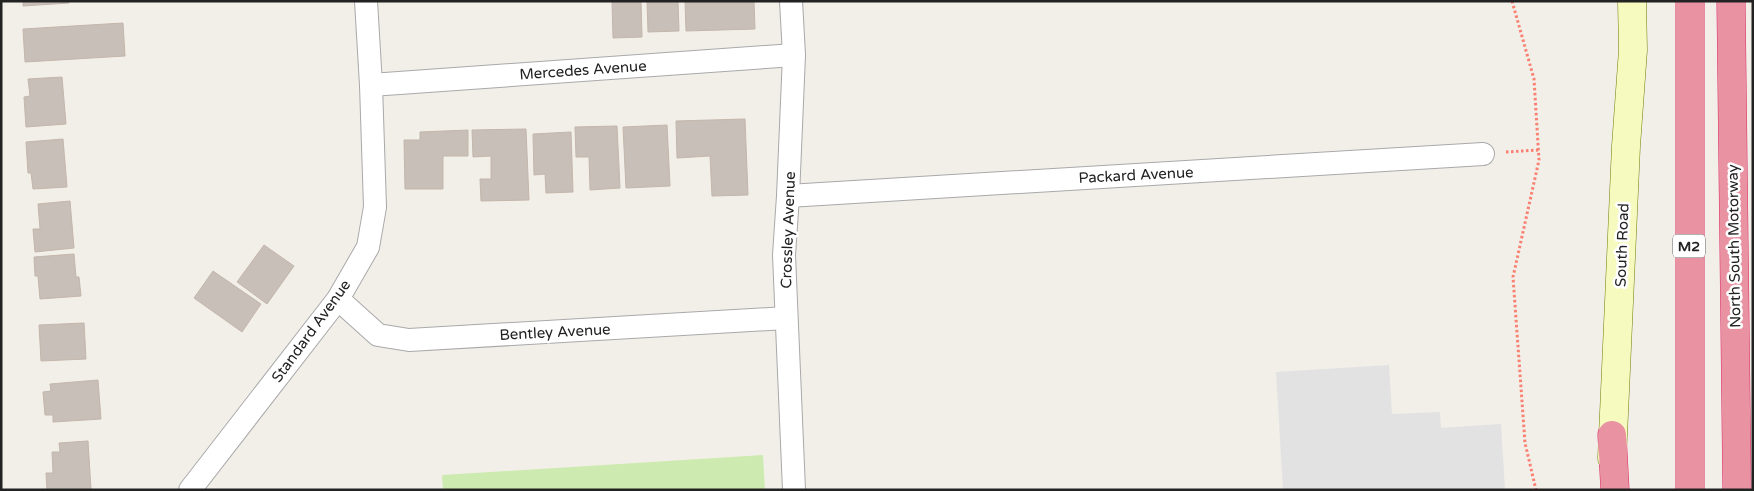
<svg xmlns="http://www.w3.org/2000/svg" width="1754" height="491" font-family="'Varela Round',sans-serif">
<rect width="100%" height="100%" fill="#f2efe9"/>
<!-- grass -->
<polygon fill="#cdebb0" points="763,455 765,490 443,490 442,475"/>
<!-- parking -->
<polygon fill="#e2e2e2" points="1389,365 1392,414 1440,412 1441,428 1501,424 1505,490 1283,490 1276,372"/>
<!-- building -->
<g fill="#c7bfb8" stroke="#c4b6ab">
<polygon points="23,1 69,1 69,3 23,6"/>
<polygon points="612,1 641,1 642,37 613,38"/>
<polygon points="647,1 678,1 679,31 648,32"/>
<polygon points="685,1 754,1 755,29 686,31"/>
<polygon points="123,23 125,56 25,62 23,29"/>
<polygon points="62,77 66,124 26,127 24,97 30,96 28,79"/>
<polygon points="745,119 748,195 712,196 710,156 677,158 676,121"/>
<polygon points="667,125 670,186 626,188 623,127"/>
<polygon points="617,126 620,188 590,190 589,157 576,157 575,127"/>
<polygon points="526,129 529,200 481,201 480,179 491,179 491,156 473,157 472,130"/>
<polygon points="468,130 468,156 443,156 443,189 405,189 404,140 420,140 420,132"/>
<polygon points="571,132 573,192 546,193 545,174 534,175 533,134"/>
<polygon points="63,139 67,187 33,189 31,173 28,173 26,142"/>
<polygon points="70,201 74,248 35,252 33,229 40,229 38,204"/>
<polygon points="264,245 294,266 267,304 237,282"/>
<polygon points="74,254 76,277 79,277 81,296 40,299 38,276 35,276 34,257"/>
<polygon points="213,271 261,304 242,332 194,298"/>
<polygon points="84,323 86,359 41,361 39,325"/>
<polygon points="98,380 101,419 53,422 53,415 45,415 43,392 51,391 50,384"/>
<polygon points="88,441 91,489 47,490 46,473 53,473 52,452 60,452 59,443"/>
</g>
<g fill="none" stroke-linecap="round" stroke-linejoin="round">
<!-- street casing -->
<g stroke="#a9a9a9" stroke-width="24">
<g id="street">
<polyline points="791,1 794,55 788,196 784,255 794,490"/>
<polyline points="371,85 794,55"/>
<polyline points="788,196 1483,154"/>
<polyline points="338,299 378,335 409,340 786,318"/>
<polyline points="190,490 338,299 368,247 375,207 371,85 366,1"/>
</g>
</g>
<!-- secondary casing -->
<g stroke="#707d05" stroke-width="29">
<polyline id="secondary" points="1612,458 1626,146 1633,50 1632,1"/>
</g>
<!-- highway casing -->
<g stroke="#dc2a67" stroke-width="29">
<g id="highway">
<polyline points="1690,1 1690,490"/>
<polyline points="1731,1 1737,490"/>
<polyline points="1612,435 1615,490"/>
</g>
</g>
<!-- path -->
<g stroke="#fa8072" stroke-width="3" stroke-dasharray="2.5 2.5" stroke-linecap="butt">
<polyline points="1512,1 1534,79 1539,160 1513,277 1525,443 1536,490"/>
<polyline points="1506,152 1538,150"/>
</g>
<!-- street -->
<use href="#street" stroke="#fff" stroke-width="22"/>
<!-- secondary -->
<use href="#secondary" stroke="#f7fabf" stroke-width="28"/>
<!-- highway -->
<use href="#highway" stroke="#e892a2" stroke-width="28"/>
</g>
<g text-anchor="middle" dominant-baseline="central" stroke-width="5" stroke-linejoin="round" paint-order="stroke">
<!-- shield labels -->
<rect fill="#fff" stroke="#646464" stroke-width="1" x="1673" y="234.5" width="32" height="23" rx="4"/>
<g font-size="14" font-weight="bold" fill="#222">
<text x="1689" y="246">M2</text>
</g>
<!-- street labels -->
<g font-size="15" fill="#222" stroke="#fff">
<text transform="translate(583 70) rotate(-4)">Mercedes Avenue</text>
<text transform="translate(1136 175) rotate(-3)">Packard Avenue</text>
<text transform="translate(788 230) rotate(-88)">Crossley Avenue</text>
<text transform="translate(1622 245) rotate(-88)">South Road</text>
<text transform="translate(1734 246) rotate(-91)">North South Motorway</text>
<text transform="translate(311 331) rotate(-54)">Standard Avenue</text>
<text transform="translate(555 332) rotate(-3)">Bentley Avenue</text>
</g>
</g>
<!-- border -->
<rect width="1754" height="491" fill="none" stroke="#222222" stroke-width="5"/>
</svg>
